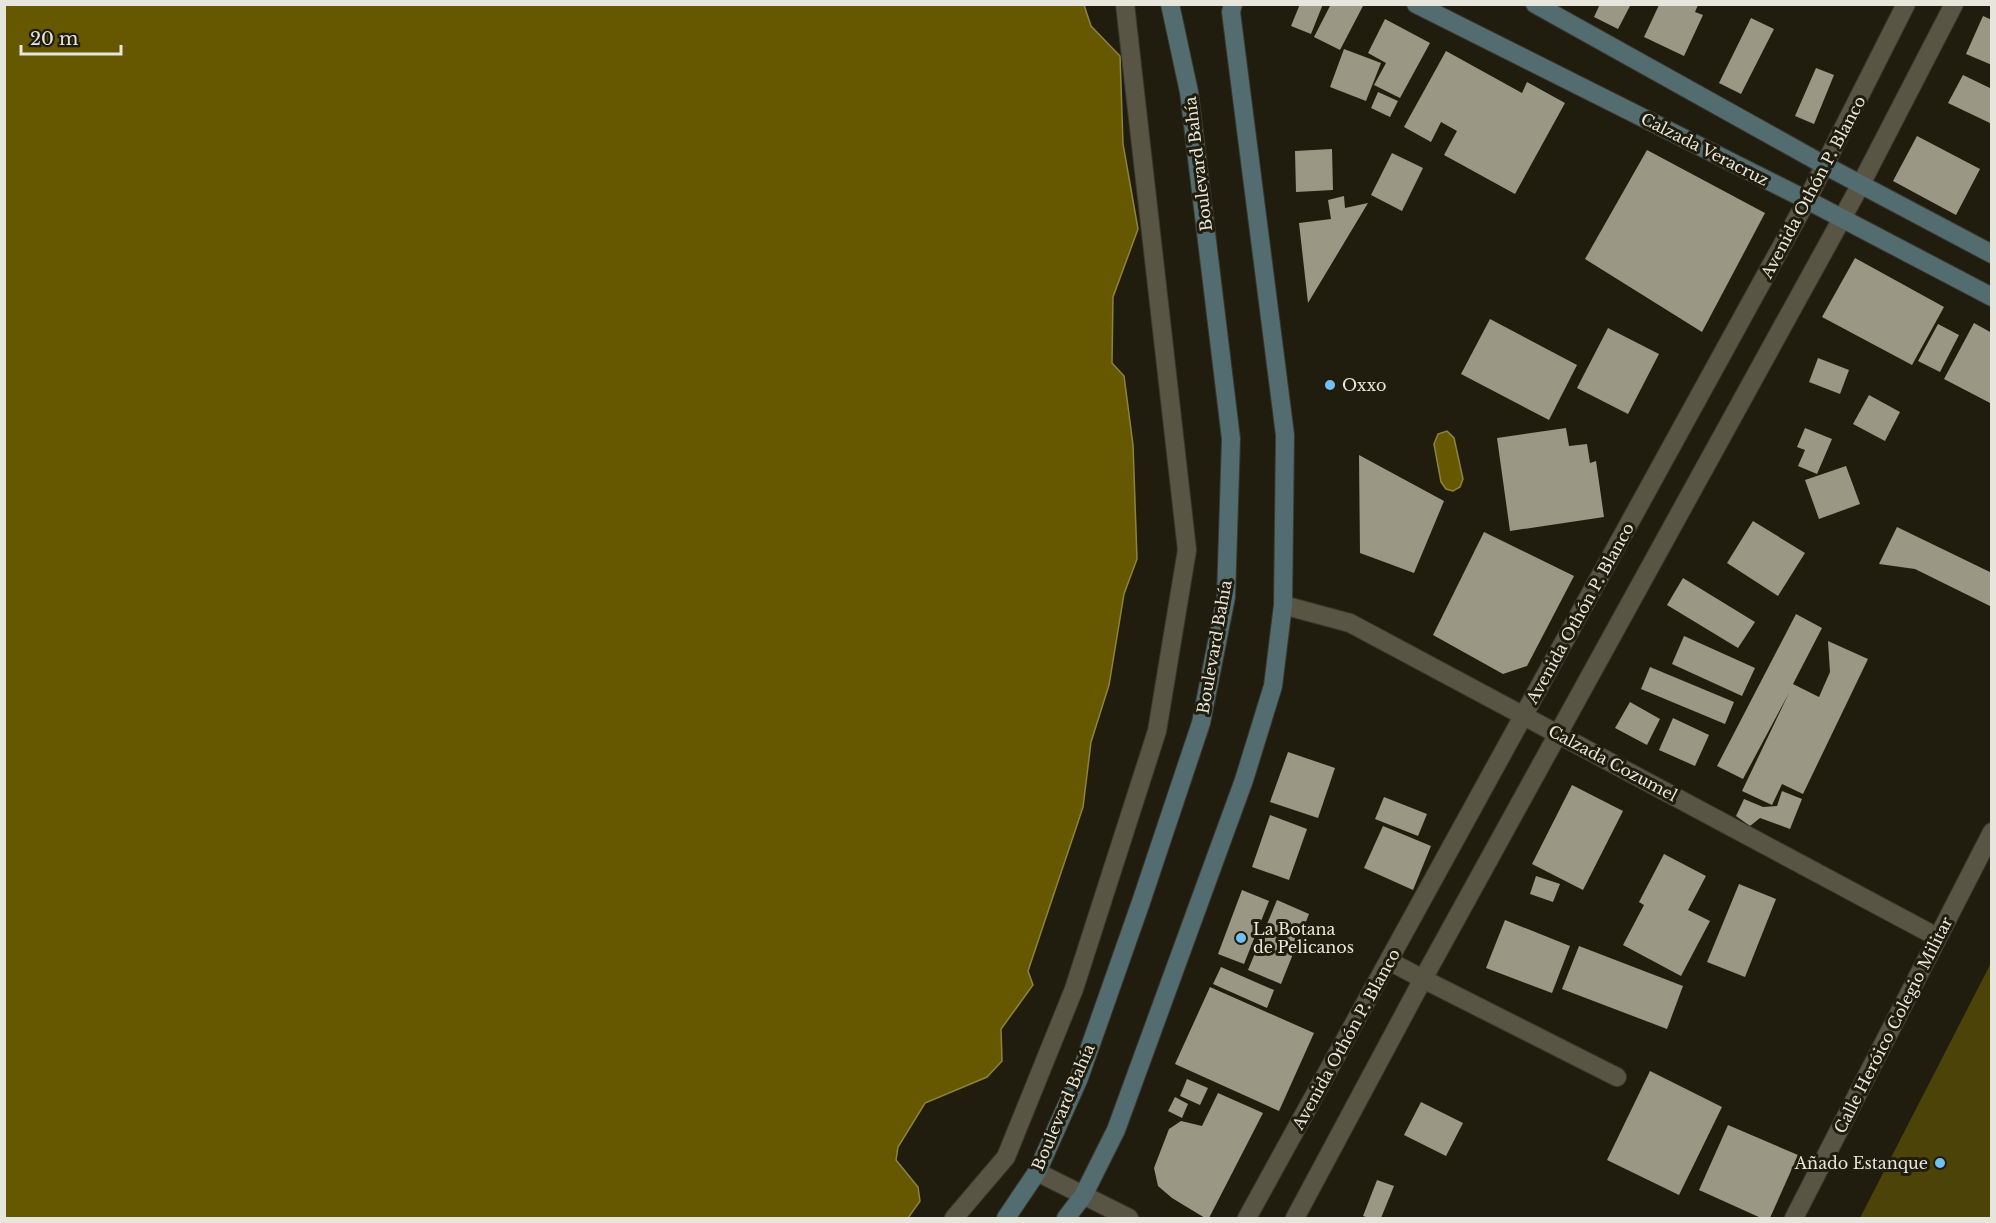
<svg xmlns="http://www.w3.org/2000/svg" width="1996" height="1223" font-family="'Libre Baskerville',serif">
<rect width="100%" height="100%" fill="#201d0e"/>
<!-- green -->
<polygon fill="#4c4308" points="1991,963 1991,1218 1860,1218"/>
<!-- water -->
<g fill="#655800" stroke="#8c8342" stroke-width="1.5">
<polygon points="5,4 1084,5 1091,26 1120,56 1123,144 1138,229 1113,297 1112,363 1124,376 1133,445 1137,559 1124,594 1109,685 1091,742 1083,807 1028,971 1033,985 1001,1029 1002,1061 987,1077 925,1103 898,1147 896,1160 918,1187 920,1201 908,1218 5,1218"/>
<polygon points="1447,431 1454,438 1463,479 1460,487 1453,491 1446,489 1441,482 1434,444 1438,434"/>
</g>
<!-- building -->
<g fill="#9a9784">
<polygon points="1300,4 1323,4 1311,34 1291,26"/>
<polygon points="1331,4 1364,4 1340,50 1314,37"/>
<polygon points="1600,4 1631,4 1618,29 1594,17"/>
<polygon points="1659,5 1698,5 1695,12 1703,15 1684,56 1644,37"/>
<polygon points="1983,16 1992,20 1992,65 1966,54"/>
<polygon points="1751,18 1774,29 1741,94 1719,83"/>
<polygon points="1385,19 1430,43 1400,98 1374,85 1386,63 1368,53"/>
<polygon points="1344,49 1381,63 1366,101 1330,87"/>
<polygon points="1446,51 1522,93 1527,82 1565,103 1515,194 1444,155 1457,131 1441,122 1431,142 1404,127"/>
<polygon points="1816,68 1834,75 1814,124 1795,116"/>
<polygon points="1963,75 1992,89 1992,124 1948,103"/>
<polygon points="1378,92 1398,101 1390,117 1371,108"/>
<polygon points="1917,136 1980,169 1956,215 1893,181"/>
<polygon points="1332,149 1333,190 1296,192 1295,151"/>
<polygon points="1647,150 1765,213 1702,332 1585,259"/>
<polygon points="1392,153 1423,168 1402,211 1371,195"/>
<polygon points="1344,196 1345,208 1368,203 1308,303 1299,223 1331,219 1328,200"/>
<polygon points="1855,258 1944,307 1912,365 1822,317"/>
<polygon points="1490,319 1577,365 1549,420 1461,374"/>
<polygon points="1974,323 1992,333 1992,404 1944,379"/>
<polygon points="1938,324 1959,335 1940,372 1918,361"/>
<polygon points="1608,328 1659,354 1628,414 1577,388"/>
<polygon points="1818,358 1849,370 1840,394 1809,382"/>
<polygon points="1869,395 1900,412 1885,441 1853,424"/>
<polygon points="1566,428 1569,446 1587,444 1590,463 1596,461 1604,517 1510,531 1497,438"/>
<polygon points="1805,428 1832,439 1817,474 1798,466 1805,450 1797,447"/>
<polygon points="1359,455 1444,501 1414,573 1360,553"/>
<polygon points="1846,466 1860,504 1819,519 1805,480"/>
<polygon points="1753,521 1805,553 1778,596 1727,563"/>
<polygon points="1897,527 1992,573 1992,607 1915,569 1879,564"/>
<polygon points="1484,532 1574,576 1527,666 1503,674 1433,635"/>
<polygon points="1683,578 1755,622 1738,648 1667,605"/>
<polygon points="1796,614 1822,628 1793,684 1819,697 1830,672 1828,641 1868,659 1803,794 1782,784 1772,805 1742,791 1789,693 1743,779 1717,766"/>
<polygon points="1684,636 1755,668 1742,696 1672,664"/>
<polygon points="1650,667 1734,702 1725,724 1641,689"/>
<polygon points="1630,702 1660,719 1647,745 1615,728"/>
<polygon points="1673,718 1709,735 1695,766 1659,750"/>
<polygon points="1288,752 1335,768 1318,818 1270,802"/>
<polygon points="1572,785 1623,811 1583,890 1532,864"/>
<polygon points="1782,791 1802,799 1790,829 1760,818 1750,826 1736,816 1744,799 1763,807 1777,806"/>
<polygon points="1384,797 1427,814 1418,836 1375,819"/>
<polygon points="1270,815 1307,829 1289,880 1252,867"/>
<polygon points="1383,826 1431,846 1413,890 1364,868"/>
<polygon points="1664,854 1706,876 1688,910 1710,921 1681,976 1623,945 1644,905 1639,902"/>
<polygon points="1536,876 1560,884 1553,902 1530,894"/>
<polygon points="1739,884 1776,899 1745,977 1707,962"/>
<polygon points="1242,890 1269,901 1244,964 1218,954"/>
<polygon points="1277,900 1309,914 1281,984 1248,970"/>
<polygon points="1505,920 1570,946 1552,993 1486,968"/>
<polygon points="1579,946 1683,986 1667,1029 1562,989"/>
<polygon points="1221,967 1274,990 1267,1008 1213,984"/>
<polygon points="1210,987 1314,1033 1279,1111 1175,1064"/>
<polygon points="1650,1071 1722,1107 1679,1195 1607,1160"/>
<polygon points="1187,1079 1208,1088 1200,1105 1180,1096"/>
<polygon points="1218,1093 1263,1113 1209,1218 1205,1218 1172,1198 1158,1186 1154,1168 1169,1129 1181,1121 1202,1126"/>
<polygon points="1175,1097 1188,1104 1182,1118 1168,1111"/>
<polygon points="1421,1102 1463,1123 1446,1156 1404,1135"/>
<polygon points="1728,1125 1798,1155 1770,1218 1761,1218 1699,1190"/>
<polygon points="1377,1180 1394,1186 1381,1218 1369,1218 1363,1216"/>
</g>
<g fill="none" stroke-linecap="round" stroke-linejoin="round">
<!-- service casing -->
<g stroke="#3b3830" stroke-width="20">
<polyline id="service" points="1423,979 1617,1077"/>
</g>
<!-- pedestrian casing -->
<g stroke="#3b3830" stroke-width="20">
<polyline id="pedestrian" points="954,1218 1006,1157 1074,989 1157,731 1187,550 1125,4"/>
</g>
<!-- minor casing -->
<g stroke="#3b3830" stroke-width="20">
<g id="minor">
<polyline points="1283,605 1350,623 1937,937"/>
<polyline points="1389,961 1423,979"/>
<polyline points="1037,1172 1129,1218"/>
<polyline points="1247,1218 1807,200 1906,4"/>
<polyline points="1295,1218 1423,979 1861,184 1954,4"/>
<polyline points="1794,1218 1992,832"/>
</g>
</g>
<!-- secondary casing -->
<g stroke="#3b3830" stroke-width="20">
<g id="secondary">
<polyline points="1416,4 1807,200 1992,297"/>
<polyline points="1535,4 1826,166 1992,254"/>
<polyline points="1006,1218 1037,1172 1079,1078 1141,902 1201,723 1226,597 1231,439 1189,92 1170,4"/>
<polyline points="1066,1218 1083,1196 1116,1130 1244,780 1273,686 1283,605 1285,435 1231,12 1233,4"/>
</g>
</g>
<!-- service -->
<use href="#service" stroke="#585544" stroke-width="18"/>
<!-- pedestrian -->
<use href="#pedestrian" stroke="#585544" stroke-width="18"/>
<!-- minor -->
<use href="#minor" stroke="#585544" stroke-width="18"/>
<!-- secondary -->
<use href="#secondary" stroke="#526c70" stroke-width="18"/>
</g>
<!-- markers -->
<g fill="#71c1f4" stroke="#201d0e" stroke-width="2">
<circle cx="1330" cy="385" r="6"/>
<circle cx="1241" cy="938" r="6"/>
<circle cx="1940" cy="1163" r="6"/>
</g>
<g text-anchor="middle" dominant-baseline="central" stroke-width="6" stroke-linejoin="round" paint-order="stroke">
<!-- street labels -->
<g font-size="16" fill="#e7e6dc" stroke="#201d0e">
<text transform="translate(1705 149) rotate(27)">Calzada Veracruz</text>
<text transform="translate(1198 164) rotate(-97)">Boulevard Bahía</text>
<text transform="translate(1813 187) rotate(-62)">Avenida Othón P. Blanco</text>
<text transform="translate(1580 613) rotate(-61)">Avenida Othón P. Blanco</text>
<text transform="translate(1214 647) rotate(-80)">Boulevard Bahía</text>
<text transform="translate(1613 763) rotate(28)">Calzada Cozumel</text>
<text transform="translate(1893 1025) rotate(-63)">Calle Heróico Colegio Militar</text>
<text transform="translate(1346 1039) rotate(-61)">Avenida Othón P. Blanco</text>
<text transform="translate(1063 1107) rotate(-67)">Boulevard Bahía</text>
</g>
<!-- poi labels -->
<g font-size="16" fill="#e7e6dc" stroke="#201d0e" text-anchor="start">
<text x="1342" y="385">Oxxo</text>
<text x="1253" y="929">La Botana<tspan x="1253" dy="18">de Pelicanos</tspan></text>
<text x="1928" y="1163" text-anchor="end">Añado Estanque</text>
</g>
</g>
<!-- border -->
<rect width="1996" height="1223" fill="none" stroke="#e7e6dc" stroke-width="12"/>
<!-- scale -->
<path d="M21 45v9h100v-9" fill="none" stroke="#e7e6dc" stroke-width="3"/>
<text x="30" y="45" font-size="18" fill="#e7e6dc" stroke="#201d0e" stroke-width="4.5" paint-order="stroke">20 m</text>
</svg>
